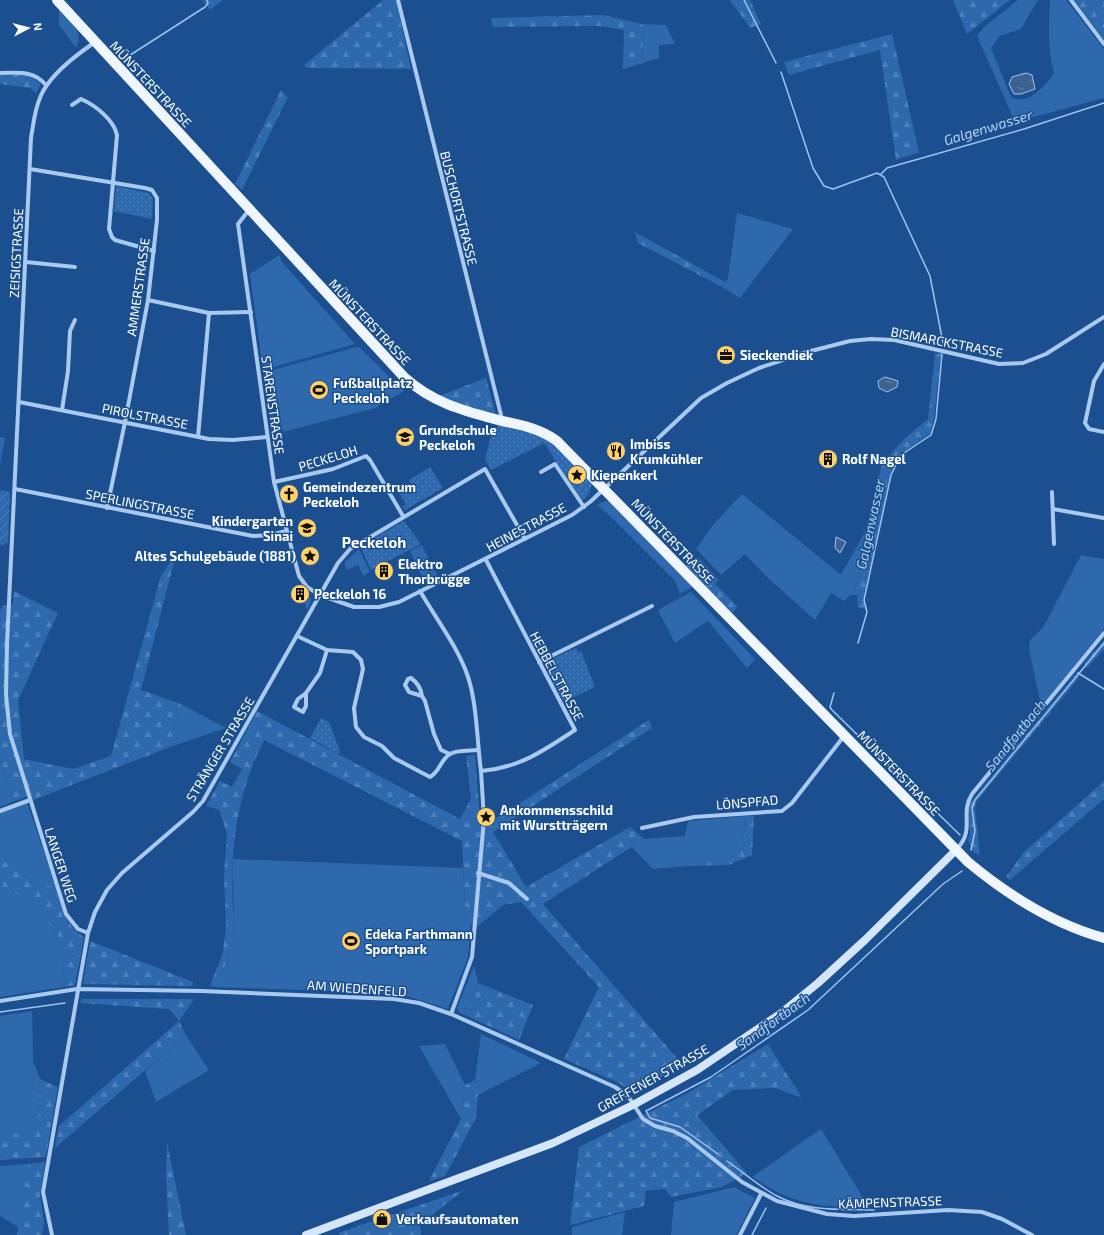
<svg xmlns="http://www.w3.org/2000/svg" width="1104" height="1235" font-family="'Exo 2',sans-serif">
<defs>
<pattern id="forest-firs" width="22" height="20" patternUnits="userSpaceOnUse"><rect width="22" height="20" fill="#2e69ad"/><path d="M5 1l3.5 6h-7zM16 11l3.5 6h-7z" fill="#4d80b9"/></pattern>
<pattern id="park-dots" width="8" height="8" patternUnits="userSpaceOnUse"><rect width="8" height="8" fill="#2e69ad"/><path d="M2 2h.1M6 6h.1" fill="none" stroke="#4d80b9" stroke-width="1.8" stroke-linecap="round"/></pattern>
<pattern id="garden-furrows" width="10" height="10" patternUnits="userSpaceOnUse"><rect width="10" height="10" fill="#2e69ad"/><path d="M-1 1l2-2M0 10L10 0M9 11l2-2" fill="none" stroke="#4d80b9"/></pattern>
<pattern id="water-ripples" width="26" height="14" patternUnits="userSpaceOnUse"><rect width="26" height="14" fill="#3c6290"/><path d="M2 4q2-2 4 0t4 0M15 11q2-2 4 0t4 0" fill="none" stroke="#597aa1"/></pattern>
</defs>
<rect width="100%" height="100%" fill="#1b4f8f"/>
<!-- grass -->
<g fill="#2e69ad">
<path d="M1018,0H1038L1021,29L1000,36L991,48L1011,97C1029,106 1045,86 1054,73C1047,49 1049,25 1050,0H1066L1104,49V98L1015,122L977,36L984,27Z"/>
<path d="M59,9C70,21 85,31 76,48L59,25Z"/>
<polygon points="642,24 666,25 675,44 659,45 659,58 643,63"/>
<polygon points="737,213 793,229 740,298 722,287 728,278"/>
<polygon points="279,255 282,262 355,344 263,370 250,274"/>
<polygon points="356,347 359,347 404,391 375,408 283,432 266,372"/>
<polygon points="0,437 5,438 0,465"/>
<polygon points="742,494 841,575 865,532 869,537 853,595 850,595 844,601 831,593 815,620 768,578 745,554 721,575 696,549 713,525"/>
<polygon points="605,501 612,502 647,537 660,554 694,586 680,594 675,581 611,517 597,505"/>
<polygon points="422,545 438,577 425,583 410,551"/>
<polygon points="359,549 370,572 363,576 358,565 347,570 344,563"/>
<polygon points="1081,555 1104,559 1104,629 1044,703 1040,701 1029,649 1030,640 1043,628"/>
<polygon points="691,592 755,659 747,668 708,621 675,643 658,610"/>
<polygon points="181,704 226,728 170,747"/>
<polygon points="0,759 15,801 0,807"/>
<polygon points="27,802 55,885 38,887 0,853 0,813"/>
<polygon points="745,816 743,848 728,859 691,859 688,866 653,869 632,847 644,839 685,836 688,821"/>
<path d="M233,859L463,868L466,921L471,924L468,957L448,1009L398,993L216,987C220,976 227,964 230,952C239,923 230,890 233,859Z"/>
<path d="M0,885C18,891 51,920 59,938C63,947 64,975 65,987L0,997Z"/>
<polygon points="474,966 478,983 465,1015 460,1013 457,1008"/>
<polygon points="32,1011 33,1061 40,1079 38,1127 19,1136 0,1128 0,1016"/>
<polygon points="481,1034 541,1063 478,1095 475,1080"/>
<polygon points="186,1035 209,1070 156,1102 145,1071"/>
<polygon points="445,1044 465,1085 461,1119 419,1046"/>
<path d="M821,1129L870,1209C840,1207 810,1207 781,1194C771,1190 762,1182 752,1177Z"/>
<polygon points="28,1164 19,1228 0,1216 0,1166"/>
<polygon points="734,1187 755,1198 736,1235 671,1235 674,1202"/>
<polygon points="625,1212 622,1235 572,1235 572,1227"/>
</g>
<!-- forest -->
<g fill="url(#forest-firs)">
<polygon points="202,0 223,0 210,10"/>
<polygon points="383,0 396,0 411,69 307,68 304,65"/>
<polygon points="730,0 750,0 761,24 750,28"/>
<polygon points="953,0 1010,0 967,34"/>
<polygon points="1074,0 1104,0 1104,40"/>
<polygon points="603,15 642,24 643,63 623,69 624,30 600,26 493,27 491,18"/>
<polygon points="892,34 919,152 896,160 880,50 789,75 784,62"/>
<polygon points="0,75 28,75 40,83 40,86 36,93 30,88 0,84"/>
<polygon points="281,90 288,97 242,190 235,184"/>
<polygon points="635,232 725,282 722,287 638,243"/>
<polygon points="935,353 941,354 934,419 930,434 900,454 890,475 863,600 865,609 858,608 857,594 853,595 869,537 865,532 882,464 903,440 928,419"/>
<polygon points="264,372 277,439 273,440"/>
<polygon points="486,378 496,414 436,397"/>
<polygon points="173,558 175,558 141,690 181,704 170,747 33,800 31,795 15,801 0,759 0,610 3,606 13,605 14,591 58,613 18,700 24,759 73,769 111,756 161,576"/>
<polygon points="699,558 719,580 715,584 738,607 732,613 686,566 690,560"/>
<polygon points="1104,640 1104,649 1087,668 1084,663"/>
<polygon points="1078,671 1079,678 977,801 975,807 980,855 974,853 968,841 970,832 968,810 970,803"/>
<path d="M257,711L460,819L471,799L466,756L475,755L480,819H495L649,720L652,728L493,832L526,887L630,827L644,839L543,904L683,1065L632,1092L617,1082L564,1059L599,987L521,902L503,905L477,927L466,921L462,841L264,740C242,783 233,829 232,877C231,902 238,929 230,953C226,965 220,976 216,987L210,986L223,952L226,928L224,875L227,833L219,810L206,806L220,781L232,787L242,769L230,762Z"/>
<polygon points="1104,781 1104,799 1010,880 1006,877 1024,852"/>
<polygon points="745,816 754,816 752,855 729,865 688,866 690,859 728,859 743,848"/>
<path d="M0,853L38,887L55,885C61,905 65,925 84,937L75,985L65,987C64,975 63,947 59,938C51,920 18,891 0,885Z"/>
<polygon points="90,941 193,982 193,986 83,984"/>
<polygon points="478,983 533,1005 519,1040 465,1015"/>
<polygon points="82,999 194,999 179,1021 169,1009 80,1003"/>
<polygon points="179,1021 186,1035 55,1148 59,1126"/>
<polygon points="768,1044 802,1098 775,1088 733,1090 697,1115 747,1173 722,1187 671,1197 665,1189 646,1191 644,1206 570,1225 579,1147 688,1093"/>
<polygon points="40,1079 58,1087 46,1157 0,1160 0,1128 19,1135 38,1126"/>
<polygon points="475,1080 478,1095 476,1118 445,1176 429,1181 461,1119 465,1085"/>
<polygon points="167,1142 186,1235 169,1235 166,1175"/>
<polygon points="45,1162 40,1195 44,1222 42,1235 17,1235 28,1164"/>
<polygon points="464,1190 420,1224 421,1235 340,1235 338,1233"/>
</g>
<!-- park -->
<g fill="url(#park-dots)">
<polygon points="116,186 149,193 153,199 152,219 114,211"/>
<path d="M500,424L542,436L552,442L592,483C591,491 588,496 582,501L544,443L491,470L485,459L492,432Z"/>
<polygon points="430,467 443,488 405,510 402,507 406,504 399,493 412,485 409,480"/>
<polygon points="404,521 421,544 371,570 360,546"/>
<polygon points="301,589 311,599 310,604 307,610"/>
<path d="M576,648L578,652L581,651L595,687L564,702C559,693 542,668 553,659C560,654 569,651 576,648Z"/>
<polygon points="321,718 329,722 340,751 339,754 310,738"/>
</g>
<!-- garden -->
<polygon fill="url(#garden-furrows)" points="0,490 10,492 8,542 2,546 0,544"/>
<!-- water -->
<g fill="url(#water-ripples)" stroke="#9cc4f0">
<polygon points="1026,73 1032,75 1035,89 1021,94 1014,94 1009,84 1012,77"/>
<polygon points="885,377 898,381 897,387 887,392 879,388 878,381"/>
<polygon points="836,537 846,542 840,553 835,548"/>
</g>
<g fill="none" stroke-linecap="round" stroke-linejoin="round">
<!-- stream -->
<g stroke="#9cc4f0" stroke-width="1.5">
<polyline points="744,0 776,63"/>
<polyline points="124,59 205,7 208,3 207,0"/>
<polyline points="781,72 813,168 824,186 833,189 877,173 884,177 930,276 943,343"/>
<polyline points="881,174 887,168 1024,129 1104,103"/>
<polyline points="858,643 867,612 864,600 891,475 901,455 931,435 936,419 942,354"/>
<polyline points="1078,673 1104,689"/>
<polyline points="834,693 830,707 832,710 960,835"/>
<polyline points="971,850 975,831 972,808 975,800 1104,643"/>
<polyline points="0,1012 65,1003"/>
<polyline points="718,1154 680,1127 650,1118 646,1111 711,1077 808,1010 943,884 962,871"/>
<path d="M727,1161C743,1172 760,1187 777,1196C807,1212 842,1209 874,1210"/>
<polyline points="752,1235 766,1208"/>
</g>
<!-- minor -->
<g stroke="#a9c9ee" stroke-width="4">
<polyline points="398,0 501,415 500,419"/>
<polyline points="1071,0 1104,44"/>
<path d="M0,73C19,73 33,70 46,85"/>
<path d="M72,105L81,99C95,105 114,120 117,135L109,229L112,237L115,240L154,251"/>
<polyline points="30,169 145,188 152,190 157,198 157,220 148,300 125,422 107,508"/>
<polyline points="249,210 238,224 274,482 299,576 307,587 320,595 354,607 379,607 399,602 572,515 590,502 701,398 727,383 759,368 807,352 850,341 871,339 894,340 999,364 1023,363 1046,354 1104,317"/>
<polyline points="26,262 75,267"/>
<polyline points="148,300 209,313 251,312"/>
<polyline points="1104,364 1094,381 1085,423 1089,429 1104,432"/>
<polyline points="19,402 209,439 233,440 267,437"/>
<polyline points="62,410 68,371 70,331 75,320"/>
<polyline points="198,437 209,313"/>
<polyline points="541,472 555,464 584,507"/>
<polyline points="274,482 333,469 366,456 370,460 403,516"/>
<polyline points="15,489 253,536 271,535 286,531"/>
<polyline points="1052,492 1054,544"/>
<polyline points="1053,509 1104,518"/>
<path d="M420,591C435,617 457,646 467,674C477,701 477,742 481,771C519,768 543,751 575,730L486,560"/>
<path d="M297,636L327,650L353,652L361,660L363,669L354,708L356,727L364,737L382,746L394,758L430,777C440,772 440,760 450,754C456,750 470,751 478,750"/>
<polyline points="539,662 652,606"/>
<polyline points="306,693 298,699 294,707 303,712 306,706 306,693 320,673 327,650"/>
<path d="M422,696C421,688 418,683 411,678L408,679L405,685L409,692L422,696L425,701L434,734L441,750L450,754"/>
<polyline points="0,811 30,800"/>
<polyline points="642,828 694,817 782,811 792,803 844,736"/>
<path d="M957,849C976,828 959,815 972,794L1104,633"/>
<polyline points="478,873 509,883 527,899"/>
<path d="M88,933L78,929L66,914L10,734L6,695L7,644L31,138C34,120 36,100 47,85C59,68 78,54 95,42"/>
<polyline points="0,1001 77,989 201,991 394,999 419,1003 451,1014 615,1087 628,1096 643,1119 655,1126 673,1131 687,1138 742,1182 777,1201 827,1214 854,1216 948,1210 982,1212 1002,1219 1032,1235"/>
<polyline points="451,1014 472,957 484,819 481,771"/>
<polyline points="52,1235 43,1192 88,933 95,912 107,890 122,873 193,812 203,801 338,563 350,549 485,469 525,539"/>
<polyline points="740,1235 761,1194"/>
</g>
<!-- secondary -->
<polyline stroke="#d6e6fa" stroke-width="8" points="306,1235 553,1143 633,1105 697,1070 780,1014 818,983 865,940 956,850"/>
<!-- primary -->
<path stroke="#f0f6ff" stroke-width="10" d="M57,0L404,377C434,404 465,411 502,421C522,425 541,429 557,441L968,862C1009,896 1053,924 1104,938"/>
</g>
<!-- icons -->
<defs>
<g id="office-disc" transform="scale(1)"><circle r="9.5" fill="#ffd166" stroke="#1b4f8f"/><path d="M-6-3h4V-5.5h4V-3h4V5H-6ZM-1-4.5V-3h2v-1.5ZM-6 0V1H6V0Z" fill="#111"/></g>
<g id="stadium-disc" transform="scale(1)"><circle r="9.5" fill="#ffd166" stroke="#1b4f8f"/><path d="M0-5a6.5 5 0 1 0 0 10a6.5 5 0 1 0 0-10ZM-3.5-1.8h7v3.6h-7Z" fill="#111"/></g>
<g id="school-disc" transform="scale(1)"><circle r="9.5" fill="#ffd166" stroke="#1b4f8f"/><path d="M0-5L7-2L0 1L-7-2ZM-4 1L0 2.5L4 1V4Q0 6-4 4Z" fill="#111"/></g>
<g id="restaurant-disc" transform="scale(1)"><circle r="9.5" fill="#ffd166" stroke="#1b4f8f"/><path d="M-5-6h1v4h1v-4h1v4h1v-4h1v5L-1.5 .5V6h-2V.5L-5-1ZM5-6V6H3V1.5H1.5Q1.5-4 5-6Z" fill="#111"/></g>
<g id="building-disc" transform="scale(1)"><circle r="9.5" fill="#ffd166" stroke="#1b4f8f"/><path d="M-4-6H4V6H1V3H-1V6H-4ZM-2.5-4.3h1.7v1.8h-1.7ZM.8-4.3h1.7v1.8H.8ZM-2.5-1h1.7V.8h-1.7ZM.8-1h1.7V.8H.8Z" fill="#111"/></g>
<g id="sight-disc" transform="scale(1)"><circle r="9.5" fill="#ffd166" stroke="#1b4f8f"/><path d="M0-6L1.8-2.2L6-1.7L2.9 1.2L3.7 5.4L0 3.3L-3.7 5.4L-2.9 1.2L-6-1.7L-1.8-2.2Z" fill="#111"/></g>
<g id="church-disc" transform="scale(1)"><circle r="9.5" fill="#ffd166" stroke="#1b4f8f"/><path d="M-1.2-6h2.4v3.5h3.3v2.4h-3.3V6h-2.4V-.1h-3.3v-2.4h3.3Z" fill="#111"/></g>
<g id="shop-disc" transform="scale(1)"><circle r="9.5" fill="#ffd166" stroke="#1b4f8f"/><path d="M-5-2.5h2.3a2.7 3.5 0 0 1 5.4 0H5L5.5 6h-11ZM-1.5-2.5h3a1.5 2.3 0 0 0-3 0Z" fill="#111"/></g>
</defs>
<g fill-rule="evenodd">
<use href="#office-disc" x="726" y="355"/>
<use href="#stadium-disc" x="319" y="390"/>
<use href="#school-disc" x="405" y="437"/>
<use href="#restaurant-disc" x="616" y="451"/>
<use href="#building-disc" x="828" y="459"/>
<use href="#sight-disc" x="577" y="475"/>
<use href="#church-disc" x="289" y="494"/>
<use href="#school-disc" x="307" y="528"/>
<use href="#sight-disc" x="310" y="556"/>
<use href="#building-disc" x="384" y="571"/>
<use href="#building-disc" x="300" y="594"/>
<use href="#sight-disc" x="486" y="817"/>
<use href="#stadium-disc" x="351" y="941"/>
<use href="#shop-disc" x="382" y="1219"/>
</g>
<g text-anchor="middle" dominant-baseline="central" stroke-width="3" stroke-linejoin="round" paint-order="stroke">
<!-- street labels -->
<g font-size="13" fill="#fff" stroke="#1b4f8f">
<text transform="translate(151 84) rotate(47)">MÜNSTERSTRASSE</text>
<text transform="translate(459 208) rotate(76)">BUSCHORTSTRASSE</text>
<text transform="translate(16 253) rotate(-87)">ZEISIGSTRASSE</text>
<text transform="translate(138 287) rotate(-82)">AMMERSTRASSE</text>
<text transform="translate(370 322) rotate(47)">MÜNSTERSTRASSE</text>
<text transform="translate(947 342) rotate(11)">BISMARCKSTRASSE</text>
<text transform="translate(273 405) rotate(82)">STARENSTRASSE</text>
<text transform="translate(145 416) rotate(11)">PIROLSTRASSE</text>
<text transform="translate(328 458) rotate(-17)">PECKELOH</text>
<text transform="translate(140 504) rotate(11)">SPERLINGSTRASSE</text>
<text transform="translate(526 527) rotate(-28)">HEINESTRASSE</text>
<text transform="translate(673 541) rotate(46)">MÜNSTERSTRASSE</text>
<text transform="translate(557 676) rotate(62)">HEBBELSTRASSE</text>
<text transform="translate(220 749) rotate(-59)">STRÄNGER STRASSE</text>
<text transform="translate(899 773) rotate(46)">MÜNSTERSTRASSE</text>
<text transform="translate(747 802) rotate(-5)">LÖNSPFAD</text>
<text transform="translate(61 865) rotate(72)">LANGER WEG</text>
<text transform="translate(357 988) rotate(4)">AM WIEDENFELD</text>
<text transform="translate(653 1078) rotate(-29)">GREFFENER STRASSE</text>
<text transform="translate(890 1202) rotate(-2)">KÄMPENSTRASSE</text>
</g>
<!-- poi labels -->
<g font-size="13" font-weight="bold" fill="#fff" stroke="#1b4f8f" text-anchor="start">
<text x="740" y="355">Sieckendiek</text>
<text x="333" y="383">Fußballplatz<tspan x="333" dy="15">Peckeloh</tspan></text>
<text x="419" y="430">Grundschule<tspan x="419" dy="15">Peckeloh</tspan></text>
<text x="630" y="444">Imbiss<tspan x="630" dy="15">Krumkühler</tspan></text>
<text x="842" y="459">Rolf Nagel</text>
<text x="591" y="475">Kiepenkerl</text>
<text x="303" y="487">Gemeindezentrum<tspan x="303" dy="15">Peckeloh</tspan></text>
<text x="293" y="521" text-anchor="end">Kindergarten<tspan x="293" dy="15">Sinai</tspan></text>
<text x="296" y="556" text-anchor="end">Altes Schulgebäude (1881)</text>
<text x="398" y="564">Elektro<tspan x="398" dy="15">Thorbrügge</tspan></text>
<text x="314" y="594">Peckeloh 16</text>
<text x="500" y="810">Ankommensschild<tspan x="500" dy="15">mit Wurstträgern</tspan></text>
<text x="365" y="934">Edeka Farthmann<tspan x="365" dy="15">Sportpark</tspan></text>
<text x="396" y="1219">Verkaufsautomaten</text>
</g>
<!-- water labels -->
<g font-size="14" font-style="italic" fill="#b5d3f5" stroke="#1b4f8f">
<text transform="translate(988 127) rotate(-17)">Galgenwasser</text>
<text transform="translate(870 524) rotate(-78)">Galgenwasser</text>
<text transform="translate(1015 735) rotate(-51)">Sandfortbach</text>
<text transform="translate(773 1021) rotate(-36)">Sandfortbach</text>
</g>
<!-- quarter labels -->
<g font-size="15" font-weight="bold" fill="#fff" stroke="#1b4f8f">
<text x="374" y="542">Peckeloh</text>
</g>
</g>
<!-- north arrow -->
<g transform="translate(28 28) rotate(83)" stroke="#1b4f8f" stroke-width="3" paint-order="stroke">
<path d="M0-3L7 15L0 10L-7 15Z" fill="#ffffff"/>
<text y="-6" font-size="11" font-weight="bold" text-anchor="middle" fill="#ffffff">N</text>
</g>
</svg>
